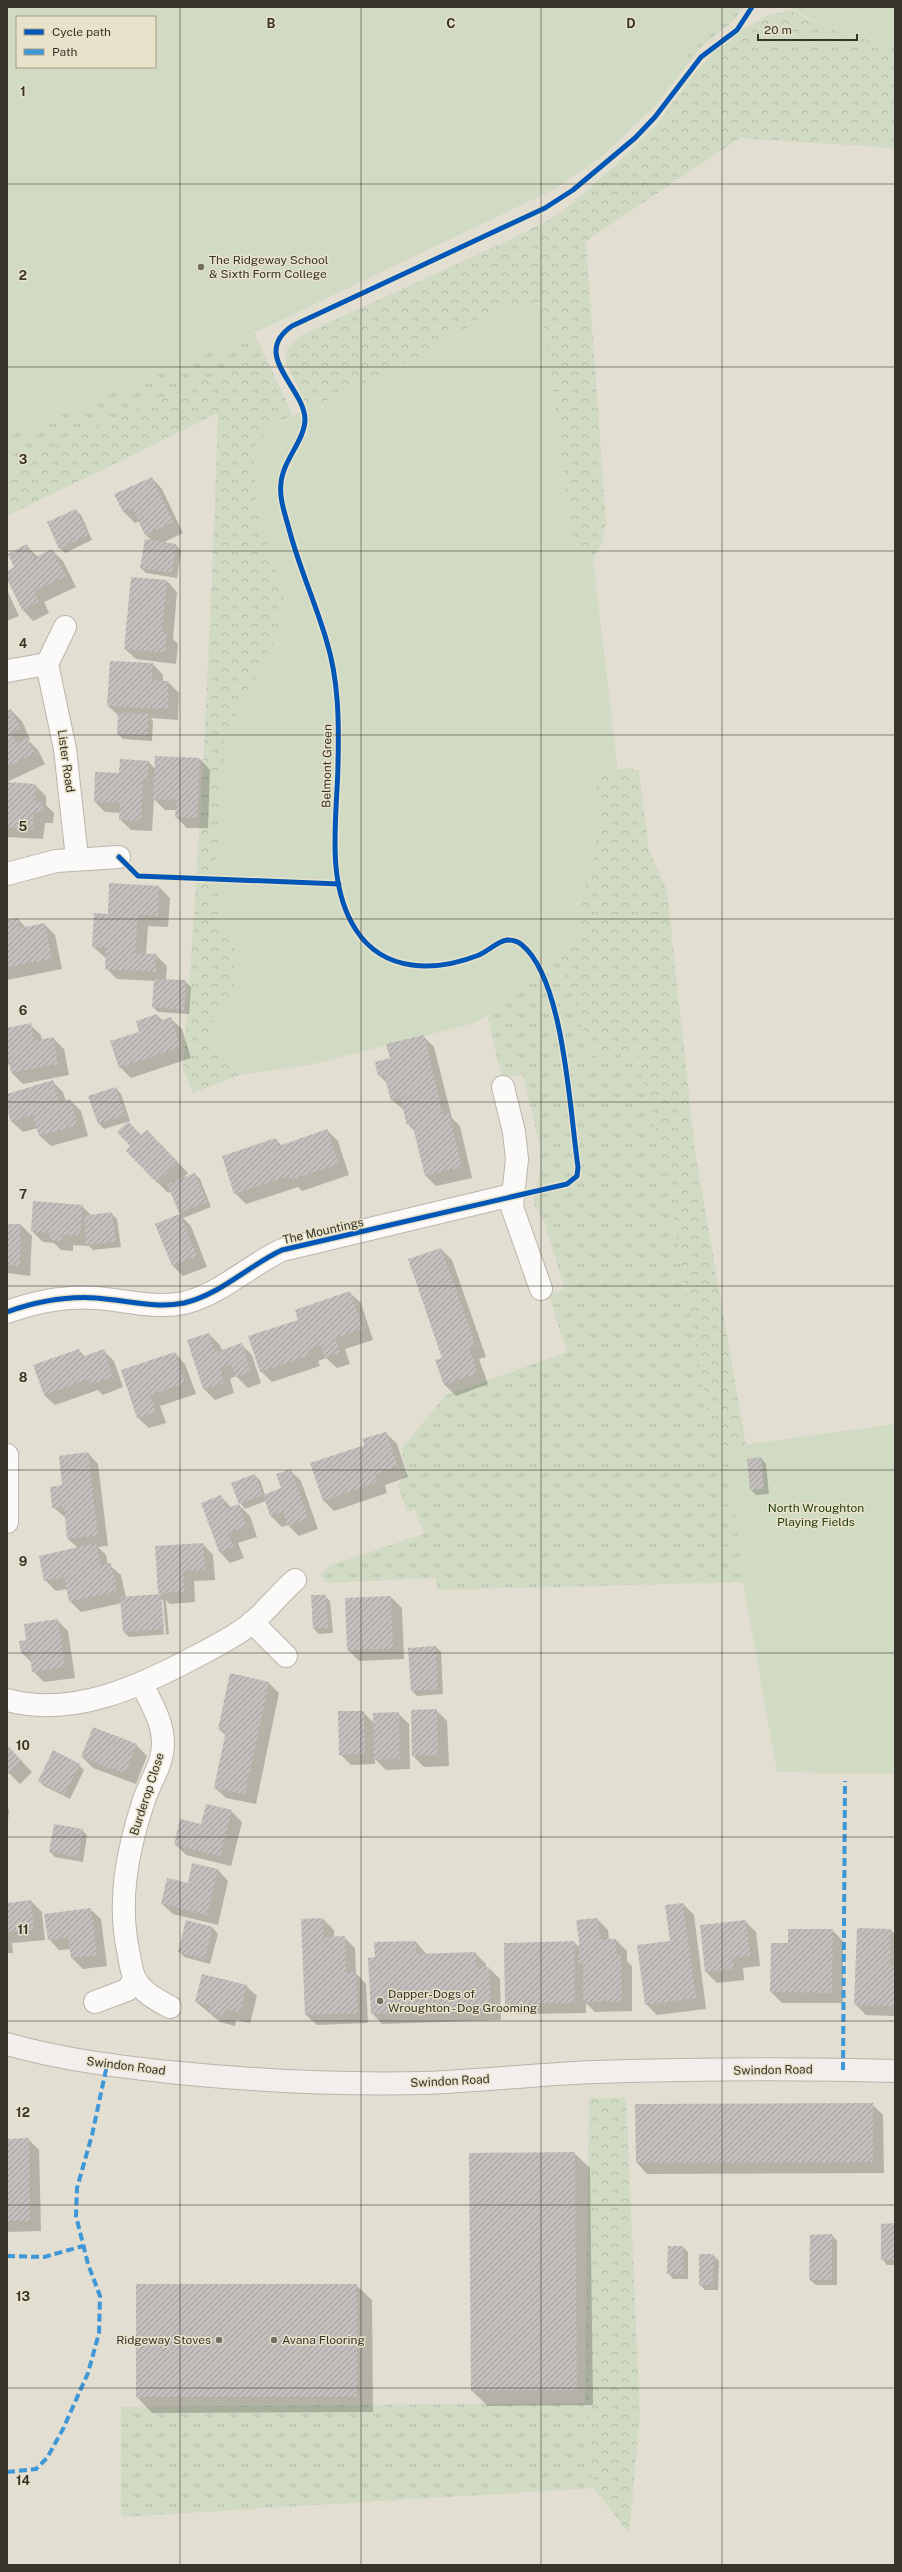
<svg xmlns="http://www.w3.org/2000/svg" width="902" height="2572" font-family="'Public Sans',sans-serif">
<defs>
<pattern id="grass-tufts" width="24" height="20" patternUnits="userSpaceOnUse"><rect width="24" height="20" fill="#d1dac3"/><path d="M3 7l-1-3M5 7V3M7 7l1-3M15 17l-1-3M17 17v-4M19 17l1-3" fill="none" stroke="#b4bca8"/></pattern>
<pattern id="forest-crowns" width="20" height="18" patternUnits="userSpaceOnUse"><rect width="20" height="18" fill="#d1dac3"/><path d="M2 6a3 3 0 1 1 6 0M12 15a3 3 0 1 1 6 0" fill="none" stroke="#b4bca8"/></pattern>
<pattern id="building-hatch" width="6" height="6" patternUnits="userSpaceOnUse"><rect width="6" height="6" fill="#c2bfbd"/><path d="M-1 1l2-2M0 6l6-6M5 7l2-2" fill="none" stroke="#9e9c9a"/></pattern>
</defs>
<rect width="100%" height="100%" fill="#e2ded1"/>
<!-- grass -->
<g fill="url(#grass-tufts)">
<polygon points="725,7 744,7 731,23 703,45 653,108 701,34 726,11"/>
<polygon points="254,333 264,354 115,418 7,468 7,437"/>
<polygon points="560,952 591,1056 636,1053 665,1171 714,1449 728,1447 743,1582 437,1590 436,1578 326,1583 320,1575 331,1565 424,1534 415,1509 407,1512 398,1486 407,1471 401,1449 446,1395 567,1352 549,1296 565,1289 544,1222 533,1202 540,1170 540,1147 523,1074 502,1078 487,1016"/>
<polygon points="585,2403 594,2488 121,2517 121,2407"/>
</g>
<!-- forest -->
<g fill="url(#forest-crowns)">
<path d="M790,10C824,26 857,44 895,40V148L740,138L586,241L606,523L602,543L593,559L573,540L541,302L493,310L435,349L308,409L285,360L287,349L303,334L514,238L561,213L618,163L659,122L692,76L719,47L743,29L766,16Z"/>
<path d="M264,354L293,415L272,426L259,523L284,589L281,628L226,737L217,855L219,923L234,942V993L210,1026L214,1052L236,1066L239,1075L193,1093L183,1068C200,849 211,632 218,413L7,516V468L115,418Z"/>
<polygon points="629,768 639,771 649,850 667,891 695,1151 746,1445 714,1449 665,1171 636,1053 591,1056 560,952 582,933 579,902 592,866 597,780 608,772"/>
<polygon points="589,2098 626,2098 640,2416 629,2534 594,2488 585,2403"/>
</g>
<!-- park -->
<g fill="#d1dac3" fill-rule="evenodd">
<path d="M7,7H725L726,11L701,34L653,108L601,157L555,189L254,333L7,437ZM17,17H155V67H17Z"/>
<polygon points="789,7 895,7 895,40 874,42 830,29"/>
<polygon points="541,302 573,540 593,559 618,771 608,772 597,780 598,831 592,866 579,902 582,933 487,1016 474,1023 309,1065 239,1075 236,1066 214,1052 210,1026 234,993 234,942 219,923 217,855 226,737 281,628 284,589 259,523 254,466 256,444 272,426 435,349 493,310"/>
<polygon points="895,1424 895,1774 777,1772 743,1582 728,1447"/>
</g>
<!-- shadow -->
<g fill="#0003" fill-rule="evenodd">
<polygon points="152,478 162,489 183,533 162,543 176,545 181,551 177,578 146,573 141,568 153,542 146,535 139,521 135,523 124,512 116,495"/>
<polygon points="75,510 81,515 92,540 65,553 60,548"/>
<polygon points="27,546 38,557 52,550 63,561 76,587 44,602 49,613 33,621 23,610 7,577 7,572 16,568"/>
<polygon points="167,581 177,592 173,639 178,644 176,664 136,659 125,649"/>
<polygon points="7,590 19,616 7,621"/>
<polygon points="153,664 163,675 163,682 168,682 179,693 178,720 151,718 153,721 152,741 123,739 118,734 119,716 108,706"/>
<polygon points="11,710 22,721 30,739 28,740 38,750 45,764 7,782 7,712"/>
<polygon points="200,759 210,770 208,828 187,828 176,817 177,810 165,810 154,799 152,831 131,830 120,819 121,813 105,812 95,802 120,774 148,761 155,769"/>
<polygon points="7,783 35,785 46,796 46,805 54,813 53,823 45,823 43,839 7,837"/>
<polygon points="159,887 170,898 168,927 148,926 146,955 156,955 167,966 166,980 185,981 191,987 189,1014 158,1012 153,1007 155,981 117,979 106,968 106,958 93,947 109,915"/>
<polygon points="18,919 26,928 44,924 55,935 62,969 7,980 7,921"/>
<polygon points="157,1015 163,1021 171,1019 182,1029 191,1058 131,1078 120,1067 140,1032"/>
<polygon points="30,1025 41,1035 42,1040 53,1038 64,1049 69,1075 23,1084 12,1073 10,1064 7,1065 7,1029"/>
<polygon points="423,1036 434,1047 452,1118 460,1126 472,1178 436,1186 426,1176 415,1132 408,1124 404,1110 392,1100 388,1084 379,1075 391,1059"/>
<polygon points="53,1082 63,1092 66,1101 70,1100 81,1111 88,1136 51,1146 40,1136 38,1128 23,1132 12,1122 7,1095"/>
<polygon points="116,1088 121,1094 130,1121 104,1129 99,1124 90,1097"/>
<polygon points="327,1130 338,1141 349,1175 302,1191 298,1187 246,1204 235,1193 276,1139 282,1146"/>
<polygon points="147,1131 188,1173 183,1178 195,1174 200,1179 211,1207 183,1218 191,1226 207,1267 183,1276 173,1266 156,1224 181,1214 171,1191 168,1193 127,1151"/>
<polygon points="82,1206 92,1216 112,1214 117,1219 121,1247 93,1250 89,1246 73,1245 73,1251 61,1250 54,1243 43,1242 32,1231"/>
<polygon points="7,1225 21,1225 32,1236 30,1276 7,1273"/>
<polygon points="441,1249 452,1260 486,1357 479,1359 488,1384 456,1396 445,1385 437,1361 443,1359"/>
<polygon points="350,1293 361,1303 373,1340 345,1349 350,1364 337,1368 326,1358 318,1361 320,1366 272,1382 261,1371 299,1320"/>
<polygon points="209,1334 220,1345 222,1351 241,1344 252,1355 261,1383 248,1388 236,1376 230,1379 234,1393 215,1400 204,1389 189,1341"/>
<polygon points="79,1350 85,1357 103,1350 114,1361 123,1387 103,1395 98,1390 55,1405 44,1395"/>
<polygon points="175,1353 185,1364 196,1394 160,1406 166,1423 149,1428 138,1418 122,1371"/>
<polygon points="386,1433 397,1444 408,1477 385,1485 387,1493 334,1511 324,1501"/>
<path d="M88,1453L98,1464L108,1546L98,1547L106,1555L108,1564L121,1575L126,1598L162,1595L159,1593L203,1544L213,1555L215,1580L194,1581L195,1602L170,1604L166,1600L169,1634L129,1637L124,1632L122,1603L81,1612L70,1601L67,1589L56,1591L45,1580L78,1548L68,1539L66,1518L53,1507L63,1486ZM161,1600H163L166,1634H164Z"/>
<polygon points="761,1458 766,1464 769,1494 756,1495 751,1490 748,1460"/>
<polygon points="290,1470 301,1481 318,1529 299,1536 288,1525 282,1527 271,1516 266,1501 245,1509 240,1503 254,1475 260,1480 265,1495 282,1489"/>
<polygon points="221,1497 232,1508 239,1505 250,1516 257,1537 238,1543 244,1558 230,1563 220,1552"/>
<polygon points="325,1596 330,1601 333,1633 319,1634 314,1629"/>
<polygon points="391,1597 402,1608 404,1659 359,1661 348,1650 346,1599"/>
<polygon points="57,1620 68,1631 75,1678 44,1682 33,1671 32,1663 22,1653 27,1641"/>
<polygon points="436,1647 441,1652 443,1694 417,1696 412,1691"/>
<polygon points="268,1682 279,1693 256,1804 226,1798 215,1788 226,1736 219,1729"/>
<polygon points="436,1710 447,1721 449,1766 424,1767 413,1756 412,1711"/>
<polygon points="363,1712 374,1723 398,1713 409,1724 410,1769 386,1770 375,1759 375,1764 351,1765 340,1754"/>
<polygon points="136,1745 147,1756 136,1784 93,1768 82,1757"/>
<polygon points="7,1746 32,1772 20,1784 7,1771"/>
<polygon points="79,1765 84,1770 70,1799 44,1786 39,1781"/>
<polygon points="7,1808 9,1810 7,1831"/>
<polygon points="231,1811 242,1822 231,1866 186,1855 175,1844 202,1825"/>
<polygon points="82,1830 87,1835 83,1862 55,1857 50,1852"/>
<polygon points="218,1870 228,1881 218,1925 173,1914 162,1904 189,1885"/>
<polygon points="31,1901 42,1912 45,1940 12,1943 13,1953 7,1953 7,1904"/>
<polygon points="683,1904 694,1915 706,2009 657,2015 646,2004"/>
<polygon points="90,1909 101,1919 107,1966 83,1969 72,1958 71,1949 59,1950 49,1939"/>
<polygon points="323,1919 334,1930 334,1938 344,1937 355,1948 356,1973 366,1984 368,2023 317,2025 306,2015"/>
<polygon points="597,1919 608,1930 609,1940 616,1940 627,1951 627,1961 632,1966 632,2011 595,2012 586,2003 586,2013 517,2014 506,2004 574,1942 580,1948"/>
<polygon points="187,1921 213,1928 218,1934 210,1964 184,1957 179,1951"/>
<polygon points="745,1921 756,1932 760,1966 743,1968 744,1980 717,1983 706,1972 701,1926"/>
<polygon points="832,1930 843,1941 843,2003 782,2003 771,1992 789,1944"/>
<polygon points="891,1930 895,1934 895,2016 866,2015 855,2004"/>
<polygon points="416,1942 427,1955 475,1953 486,1964 486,1968 489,1968 500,1979 501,2020 382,2024 372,2013 376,1958"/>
<polygon points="246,1986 257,1996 250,2023 236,2020 235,2026 220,2022 196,2002"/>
<polygon points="872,2104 883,2115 884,2173 647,2174 637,2163"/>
<polygon points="28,2139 39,2150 41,2231 7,2232 7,2140"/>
<polygon points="574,2153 590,2168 593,2405 488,2406 472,2391"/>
<polygon points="895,2224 895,2265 887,2265 882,2259"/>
<polygon points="832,2235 837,2241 837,2285 816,2285 810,2280"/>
<polygon points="683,2247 688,2252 688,2279 673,2279 668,2273"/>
<polygon points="713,2255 719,2261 718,2290 705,2290 700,2285"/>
<polygon points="356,2285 372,2300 373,2412 152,2413 137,2397"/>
</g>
<!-- building -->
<g fill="url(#building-hatch)">
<polygon points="152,477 173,522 145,535 132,508 123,512 114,494"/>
<polygon points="76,509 88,535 59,549 47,522"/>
<polygon points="145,539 176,544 172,573 140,568"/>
<polygon points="27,544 34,558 52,549 66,576 34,591 39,602 22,610 7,579 7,571 14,567 8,554"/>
<polygon points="131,577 167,580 162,632 167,632 165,653 124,649"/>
<polygon points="110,661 153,663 152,680 168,681 168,709 107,706"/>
<polygon points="11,709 20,728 11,732 16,743 27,738 35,753 7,767 7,711"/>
<polygon points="118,713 149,714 147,736 117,734"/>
<polygon points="155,756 200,758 197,818 175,817 176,800 153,799"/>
<polygon points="120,759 149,761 147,780 143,780 141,821 119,820 120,803 94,802 95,772 119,773"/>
<polygon points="7,782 36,784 35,801 43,802 43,813 34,812 33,829 7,827"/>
<polygon points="109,883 159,886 158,916 138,915 135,953 156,954 156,972 105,969 106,948 92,947 94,913 108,914"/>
<polygon points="18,918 20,928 45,923 52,959 7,967 7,920"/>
<polygon points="154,979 186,980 184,1010 152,1007"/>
<polygon points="157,1014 159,1021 171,1017 181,1047 119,1068 110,1041 139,1032 136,1021"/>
<polygon points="31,1023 34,1041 53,1037 58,1064 11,1073 7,1053 7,1028"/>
<polygon points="424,1035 443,1115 449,1114 462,1167 425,1176 412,1123 407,1125 400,1098 391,1101 384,1074 378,1076 375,1062 390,1058 386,1044"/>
<polygon points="53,1080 59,1102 70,1099 78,1125 39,1136 33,1115 11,1122 7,1108 7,1094"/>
<polygon points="116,1087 125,1115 98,1124 88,1096"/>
<polygon points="128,1121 141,1135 147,1130 178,1162 157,1183 126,1151 130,1146 117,1132"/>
<polygon points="327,1129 339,1164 290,1180 289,1176 234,1194 222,1156 276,1138 279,1146"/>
<polygon points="195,1173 207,1202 179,1213 167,1184"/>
<polygon points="33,1201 83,1205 80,1236 62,1235 62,1241 50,1240 50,1233 31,1232"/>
<polygon points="112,1212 116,1242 86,1245 84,1216"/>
<polygon points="180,1214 197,1256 172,1266 155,1224"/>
<polygon points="7,1224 21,1224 20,1266 7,1265"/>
<polygon points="441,1248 476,1346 469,1348 478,1373 444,1385 435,1360 442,1358 408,1259"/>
<polygon points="350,1291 363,1329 335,1338 340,1353 325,1358 321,1346 308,1350 310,1355 260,1372 248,1336 298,1320 295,1310"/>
<polygon points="209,1333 215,1352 242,1343 251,1372 236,1377 231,1364 220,1368 224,1383 203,1389 187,1340"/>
<polygon points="79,1349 82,1357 104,1349 113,1377 91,1384 89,1379 44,1395 33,1365"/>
<polygon points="175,1352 185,1383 150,1395 156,1412 137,1418 121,1370"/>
<polygon points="386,1432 398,1466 375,1474 377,1482 323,1501 310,1463 365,1445 362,1439"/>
<polygon points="88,1452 98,1536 67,1539 64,1507 52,1508 50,1487 62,1485 59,1456"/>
<polygon points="761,1457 764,1489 750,1490 747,1459"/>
<polygon points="291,1469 308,1518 288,1526 283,1512 270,1516 263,1495 281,1488 276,1474"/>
<polygon points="255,1474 263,1495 239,1504 231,1483"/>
<polygon points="221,1495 226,1509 239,1504 247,1526 228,1533 234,1547 219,1552 201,1503"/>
<polygon points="96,1543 101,1565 111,1563 117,1591 69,1602 64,1577 44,1581 39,1556"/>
<polygon points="203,1543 205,1570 183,1571 185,1592 158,1593 155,1546"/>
<polygon points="161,1594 164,1629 123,1632 120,1597"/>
<polygon points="311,1595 326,1595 328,1628 313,1629"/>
<polygon points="391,1596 393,1649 347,1650 345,1598"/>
<polygon points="58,1619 65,1667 32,1672 30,1652 21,1653 19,1641 26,1640 24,1624"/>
<polygon points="436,1646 438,1689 411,1691 408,1648"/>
<polygon points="230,1673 269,1682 245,1794 214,1788 226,1731 218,1729"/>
<polygon points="437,1709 438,1755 412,1756 411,1710"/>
<polygon points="338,1711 364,1711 365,1754 339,1755"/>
<polygon points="399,1712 400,1759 374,1760 373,1713"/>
<polygon points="93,1727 137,1744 125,1774 81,1757"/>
<polygon points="7,1745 22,1761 9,1774 7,1772"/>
<polygon points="53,1750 80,1764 64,1795 38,1781"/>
<polygon points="206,1804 232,1810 220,1856 174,1845 180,1819 201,1824"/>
<polygon points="54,1824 83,1829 78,1857 49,1852"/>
<polygon points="192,1863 218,1869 207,1915 161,1904 167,1878 188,1883"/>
<polygon points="31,1900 34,1930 7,1932 7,1903"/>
<polygon points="683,1903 696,1998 645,2005 637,1945 670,1941 665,1905"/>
<polygon points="91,1908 97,1955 71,1958 68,1937 48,1940 44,1914"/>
<polygon points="323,1918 324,1937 345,1936 346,1973 356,1972 358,2013 305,2015 301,1919"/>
<polygon points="598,1918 600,1939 616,1939 616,1954 621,1954 622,2001 583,2002 583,1964 578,1963 579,1941 576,1920"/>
<polygon points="186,1920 213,1927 205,1959 178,1952"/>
<polygon points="746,1920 750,1956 732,1958 734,1969 705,1972 700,1925"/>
<polygon points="857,1928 891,1929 890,1965 895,1966 895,2006 854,2005"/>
<polygon points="788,1929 833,1929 832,1993 770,1992 771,1943 788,1943"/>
<polygon points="416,1941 416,1954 476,1952 476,1967 489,1967 491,2010 371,2014 368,1958 375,1957 374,1942"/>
<polygon points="574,1941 575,2003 505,2004 504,1943"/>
<polygon points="202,1974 247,1985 240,2013 225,2009 224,2016 208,2012 210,2005 195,2002"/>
<polygon points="873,2103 873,2162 636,2163 635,2104"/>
<polygon points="29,2138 30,2221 7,2221 7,2139"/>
<polygon points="575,2152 577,2390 471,2391 469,2153"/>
<polygon points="895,2223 895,2260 881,2260 881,2224"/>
<polygon points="832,2234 832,2280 809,2280 810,2235"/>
<polygon points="668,2246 683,2246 683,2274 667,2274"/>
<polygon points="699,2254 714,2254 713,2285 699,2285"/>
<rect x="136" y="2284" width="221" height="113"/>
</g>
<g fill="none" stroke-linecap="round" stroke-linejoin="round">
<!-- minor casing -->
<g stroke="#b9b6ac" stroke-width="24">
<g id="minor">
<polyline points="65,627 47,664 65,749 77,858"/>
<polyline points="7,671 47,664"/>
<polyline points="7,874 56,861 119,857"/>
<polyline points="503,1087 514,1132 517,1159 512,1207 541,1289"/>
<path d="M7,1312C35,1302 66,1296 96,1298C125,1300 155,1309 184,1303C221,1294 248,1266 282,1250L512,1195"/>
<polyline points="7,1455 7,1522"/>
<polyline points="252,1622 286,1656"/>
<path d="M142,1684C151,1703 163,1722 163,1743C163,1765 150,1781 144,1800C127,1851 117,1903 129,1955C130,1963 132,1972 135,1979C143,1993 157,2000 170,2007"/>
<path d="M7,1700C73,1718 141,1686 197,1656C216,1646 236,1636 252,1623C267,1610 280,1593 295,1580"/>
<polyline points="95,2002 127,1990 135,1979"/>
</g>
</g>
<!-- primary casing -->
<g stroke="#beb2aa" stroke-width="24">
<path id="primary" d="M7,2044C63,2060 121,2067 179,2073C261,2081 342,2085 425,2083C482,2081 538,2074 595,2072C695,2069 795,2068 895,2071"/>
</g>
<!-- minor -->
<use href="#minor" stroke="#fbfaf8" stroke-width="22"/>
<!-- primary -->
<use href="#primary" stroke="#f3edeb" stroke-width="22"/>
<!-- quiet -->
<g stroke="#3e97d7" stroke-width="4" stroke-dasharray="8 4" stroke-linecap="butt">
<polyline points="843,2070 845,1781"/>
<polyline points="7,2256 44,2257 83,2246"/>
<polyline points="7,2472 36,2469 47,2458 63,2429 88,2373 99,2333 100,2296 88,2264 76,2216 77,2188 92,2135 107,2065"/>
</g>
<!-- cycleway casing -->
<g stroke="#e9e2ca" stroke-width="8">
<g id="cycleway">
<polyline points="119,857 138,876 339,884"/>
<path d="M7,1312C35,1302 66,1296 96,1298C125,1300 155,1309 184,1303C221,1294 248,1266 282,1250L567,1184L577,1176L578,1167C570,1113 564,979 522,945C518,941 512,940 507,940C498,941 488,951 479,955C436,972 384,973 356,930C325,882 337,819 338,765C339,723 339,680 326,639C315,602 299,567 289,529C285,514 279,498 281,483C283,460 305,440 305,419C304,387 250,355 292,326L545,208L573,190L635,138L655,117L701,57L737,30L752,7"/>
</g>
</g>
<!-- cycleway -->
<use href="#cycleway" stroke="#0057b8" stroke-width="5"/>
</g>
<!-- grid -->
<path fill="none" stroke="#37342b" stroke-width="1" stroke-opacity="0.55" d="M180,7V2565M361,7V2565M541,7V2565M722,7V2565M7,184H895M7,367H895M7,551H895M7,735H895M7,919H895M7,1102H895M7,1286H895M7,1470H895M7,1653H895M7,1837H895M7,2021H895M7,2205H895M7,2388H895"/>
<!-- markers -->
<g fill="#737065" stroke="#e9e2ca" stroke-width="1.5">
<circle cx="201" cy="267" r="4"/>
<circle cx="380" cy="2001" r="4"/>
<circle cx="219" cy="2340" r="4"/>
<circle cx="274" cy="2340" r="4"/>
</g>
<g text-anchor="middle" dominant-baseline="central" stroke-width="3" stroke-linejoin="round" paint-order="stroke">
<!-- poi labels -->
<g font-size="12" fill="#37342b" stroke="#e9e2ca" text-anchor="start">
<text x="209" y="260">The Ridgeway School<tspan x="209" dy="14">&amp; Sixth Form College</tspan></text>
<text x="388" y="1994">Dapper-Dogs of<tspan x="388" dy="14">Wroughton - Dog Grooming</tspan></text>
<text x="211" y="2340" text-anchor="end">Ridgeway Stoves</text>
<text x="282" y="2340">Avana Flooring</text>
</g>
<!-- street labels -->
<g font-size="12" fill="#37342b" stroke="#e9e2ca">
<text transform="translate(66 761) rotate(82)">Lister Road</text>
<text transform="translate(327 766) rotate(-89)">Belmont Green</text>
<text transform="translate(323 1231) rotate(-13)">The Mountings</text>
<text transform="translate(147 1794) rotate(-72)">Burderop Close</text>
<text transform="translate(126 2066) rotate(7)">Swindon Road</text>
<text transform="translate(773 2070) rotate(-1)">Swindon Road</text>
<text transform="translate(450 2081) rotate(-3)">Swindon Road</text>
</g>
<!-- park labels -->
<g font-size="12" fill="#23400f" stroke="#e9e2ca">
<text x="816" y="1508">North Wroughton<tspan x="816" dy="14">Playing Fields</tspan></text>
</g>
</g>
<g font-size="13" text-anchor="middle" font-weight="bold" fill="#37342b" stroke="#e9e2ca" stroke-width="3" stroke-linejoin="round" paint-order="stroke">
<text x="271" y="28">B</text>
<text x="451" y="28">C</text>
<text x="631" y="28">D</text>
<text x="23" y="96">1</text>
<text x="23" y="280">2</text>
<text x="23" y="464">3</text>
<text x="23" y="648">4</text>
<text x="23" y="831">5</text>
<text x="23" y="1015">6</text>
<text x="23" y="1199">7</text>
<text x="23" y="1382">8</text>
<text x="23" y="1566">9</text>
<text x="23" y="1750">10</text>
<text x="23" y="1934">11</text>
<text x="23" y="2117">12</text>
<text x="23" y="2301">13</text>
<text x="23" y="2485">14</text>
</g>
<!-- border -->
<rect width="902" height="2572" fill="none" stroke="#37342b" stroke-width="16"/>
<!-- legend -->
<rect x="16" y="16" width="140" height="52" fill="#e9e2ca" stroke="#a29c8a"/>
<rect x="24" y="29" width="20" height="6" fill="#0057b8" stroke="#a29c8a"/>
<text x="52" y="36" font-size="12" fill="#37342b">Cycle path</text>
<rect x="24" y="49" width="20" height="6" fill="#3e97d7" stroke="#a29c8a"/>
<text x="52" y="56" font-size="12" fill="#37342b">Path</text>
<!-- scale -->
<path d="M758 34v6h99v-6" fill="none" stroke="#37342b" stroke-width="2"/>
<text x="764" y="34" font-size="12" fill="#37342b" stroke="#e9e2ca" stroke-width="3" paint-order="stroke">20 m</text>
</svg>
